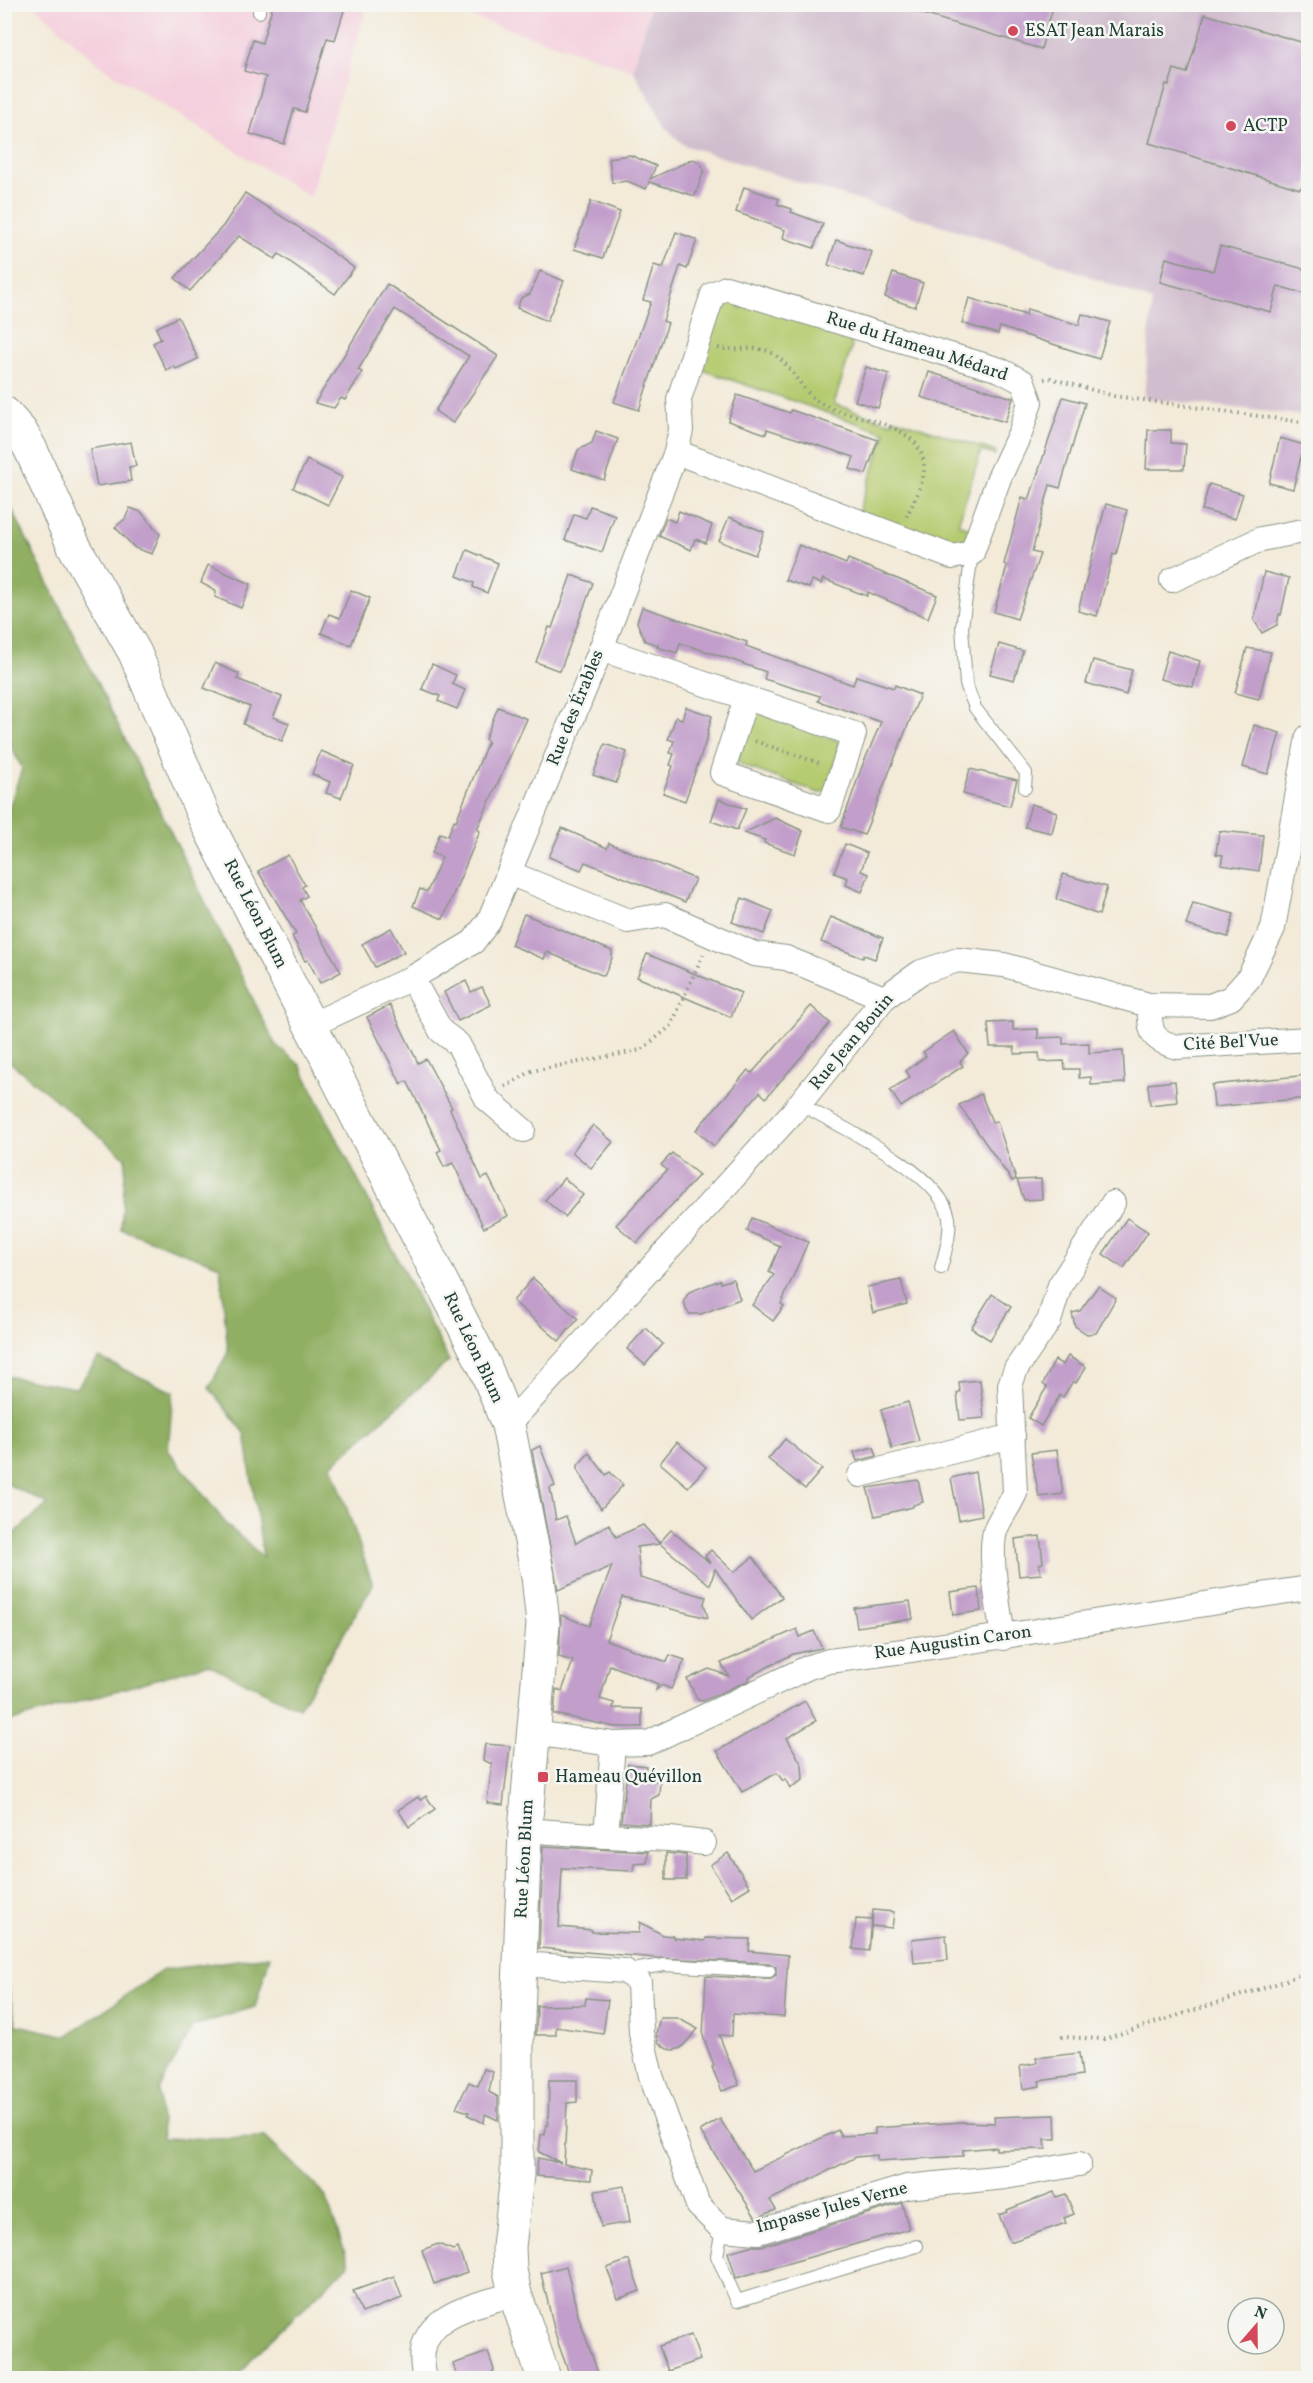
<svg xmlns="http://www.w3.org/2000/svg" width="1313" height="2383" font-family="Vollkorn,serif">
<rect width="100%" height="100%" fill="#f6f6f2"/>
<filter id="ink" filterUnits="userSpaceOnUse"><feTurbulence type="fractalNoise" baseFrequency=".0167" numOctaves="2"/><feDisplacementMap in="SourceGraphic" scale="12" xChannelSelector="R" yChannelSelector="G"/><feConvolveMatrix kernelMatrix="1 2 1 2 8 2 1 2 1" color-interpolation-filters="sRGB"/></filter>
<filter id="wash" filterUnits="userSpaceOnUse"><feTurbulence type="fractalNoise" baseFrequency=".008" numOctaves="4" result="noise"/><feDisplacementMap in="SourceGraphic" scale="24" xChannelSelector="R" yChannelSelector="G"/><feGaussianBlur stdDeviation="1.35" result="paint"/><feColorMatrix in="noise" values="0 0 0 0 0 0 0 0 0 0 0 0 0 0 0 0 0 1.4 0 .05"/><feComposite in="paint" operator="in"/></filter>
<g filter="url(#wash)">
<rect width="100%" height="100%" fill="#f3ead8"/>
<!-- built -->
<g fill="#f4cfdd">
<polygon points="34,5 367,5 310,197 99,65"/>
<polygon points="436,5 651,5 633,70"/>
</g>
<!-- industrial -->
<polygon fill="#d0bdcd" points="651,5 1308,5 1308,416 1144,398 1152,301 1017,248 801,183 684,145 666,128 633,70"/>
<!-- green -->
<g fill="#b5cb6f" stroke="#6a8452" stroke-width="1.5">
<polygon points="730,299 742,299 739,307 742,308 745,300 848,336 852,346 834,404 892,423 893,418 996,452 995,455 981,451 958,524 972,529 964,542 953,547 858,512 886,433 697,368 717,309"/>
<polygon points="757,712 839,741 842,746 826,791 819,793 744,766 737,761 753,713"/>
</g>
<!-- forest -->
<g fill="#90af62" stroke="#58764b" stroke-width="1.5">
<polygon points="4,493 275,1044 300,1065 449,1361 332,1465 373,1585 299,1708 208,1664 5,1723 5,1541 48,1504 5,1483 5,1376 76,1388 99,1358 173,1392 168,1450 227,1525 263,1557 245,1433 209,1388 228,1352 220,1266 121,1229 126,1158 5,1058 5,820 22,768 5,736"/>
<polygon points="270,1956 255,2007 193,2026 159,2090 162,2139 265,2137 325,2195 349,2264 254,2356 238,2378 5,2378 5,1976 17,2025 67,2036 163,1970"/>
</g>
<g id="blocks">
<!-- building -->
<g fill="#c29fcb">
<polygon points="273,4 346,4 335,40 327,38 305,112 294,109 284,144 250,134 266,77 244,71 253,40 262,43"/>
<polygon points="907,4 1054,4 1041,49 906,9"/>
<polygon points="1205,14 1308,44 1308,185 1303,184 1300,189 1149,143 1166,84 1169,85 1174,69 1187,73"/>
<polygon points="630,155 656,166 650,179 693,159 700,162 704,170 695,196 649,182 646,189 627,181 612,183 609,158"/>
<polygon points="744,187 779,199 777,204 792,209 791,212 823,224 814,248 783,238 785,230 736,212"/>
<polygon points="245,193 297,226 354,268 335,294 279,254 275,259 239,236 190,291 175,278 223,226"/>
<polygon points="591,201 620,212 603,258 574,249"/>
<polygon points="676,232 697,240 687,269 680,266 663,321 668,323 639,410 614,402 651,302 643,300 654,265 663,268"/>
<polygon points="836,240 872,252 864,276 828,265"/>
<polygon points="1220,246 1308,270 1308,295 1278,286 1271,312 1160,282 1166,258 1213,271"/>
<polygon points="540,271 564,281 547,321 517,308 521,298 530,294"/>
<polygon points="893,273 923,283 915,307 885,297"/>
<polygon points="387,284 498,356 453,423 435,411 469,356 395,309 358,370 362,372 345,400 341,398 334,408 315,403"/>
<polygon points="969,298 1026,315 1027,309 1079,325 1082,314 1110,322 1099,359 1000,327 998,334 962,323"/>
<polygon points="178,317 198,359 176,369 174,366 166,370 153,343 161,339 156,328"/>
<polygon points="866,367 889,374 878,408 855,401"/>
<polygon points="929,372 1013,398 1005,422 921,397"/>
<polygon points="737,395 790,413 791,410 878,440 866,474 850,469 854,457 767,429 766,434 728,421"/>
<polygon points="1063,397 1085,403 1060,488 1050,485 1032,552 1040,554 1017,619 994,612 1007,566 1004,564 1022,497 1029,500"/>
<polygon points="1148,430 1171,430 1171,443 1186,444 1184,469 1146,469"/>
<polygon points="596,431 618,439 604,480 572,469 578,450 592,443"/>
<polygon points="1280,438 1304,445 1293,489 1269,483"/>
<polygon points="131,442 136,466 129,467 131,481 97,486 90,449"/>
<polygon points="307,460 342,477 328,505 293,488"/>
<polygon points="1209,484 1243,494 1235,519 1202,510"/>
<polygon points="1106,504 1127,510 1116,555 1113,554 1097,616 1078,611"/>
<polygon points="590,506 615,515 602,552 565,540 574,514 586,518"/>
<polygon points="130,508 141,512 160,534 152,554 135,548 115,527 125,519"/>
<polygon points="679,511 712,525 706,543 695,539 691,550 659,536 666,518 675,522"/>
<polygon points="729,517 764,532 755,555 719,541"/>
<polygon points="799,545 846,564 848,559 937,595 928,618 868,592 867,596 823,579 821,584 812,580 809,588 785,580"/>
<polygon points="467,550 498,563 487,593 473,587 474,583 457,576"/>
<polygon points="208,565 251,584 241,608 215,597 216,591 201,583"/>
<polygon points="1264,572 1289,578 1281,615 1279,614 1277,625 1262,633 1254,620"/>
<polygon points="571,575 593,583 560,671 536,662 549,627 552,628"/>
<polygon points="351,590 370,598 351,645 321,633 329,614 340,618"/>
<polygon points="642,607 747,642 746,646 853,685 856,676 894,688 895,685 920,695 864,835 841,827 861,769 881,722 818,701 820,696 764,679 766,672 730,659 680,643 677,653 657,647 658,645 645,641 637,622"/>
<polygon points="999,644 1023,651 1014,680 990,674"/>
<polygon points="1247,648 1271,652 1259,699 1235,693"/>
<polygon points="1168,651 1200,661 1193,687 1160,679"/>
<polygon points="1093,660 1132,670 1126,695 1086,683"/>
<polygon points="215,663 239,674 237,679 282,697 273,717 289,723 282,741 243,724 250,707 204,688"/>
<polygon points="432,664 456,675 452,684 465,690 457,709 438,701 440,696 422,689"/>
<polygon points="498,707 527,719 477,829 480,831 443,919 413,906 420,889 427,892 442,857 432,853 440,833 448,836 454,820 456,821 488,741 485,739"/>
<polygon points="686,707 712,716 707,734 708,735 685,801 663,793 673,766 670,765 674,754 670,753 674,741 668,739 676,717 682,719"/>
<polygon points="1254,725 1280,733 1268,774 1243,767"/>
<polygon points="605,744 627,752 616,783 593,775"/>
<polygon points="321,751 354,765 341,798 326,793 330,782 312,774"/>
<polygon points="970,769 1017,780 1010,806 963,794"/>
<polygon points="719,799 746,809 737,830 711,821"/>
<polygon points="1031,804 1057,812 1052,833 1025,827"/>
<polygon points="775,818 803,831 795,854 764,843 765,840 744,833"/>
<polygon points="562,828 607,848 609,843 695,879 685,902 585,862 581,870 549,857"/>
<polygon points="1219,831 1263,835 1259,871 1221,865 1223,855 1216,854"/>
<polygon points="845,844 867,853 861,871 869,874 862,892 846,885 848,878 834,873"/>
<polygon points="288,855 305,885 302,887 307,896 300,900 341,972 320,983 308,960 305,961 292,936 296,934 258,871"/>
<polygon points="1063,874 1107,887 1099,915 1056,899"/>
<polygon points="742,898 773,911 764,934 732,922"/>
<polygon points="1193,903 1234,914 1228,937 1186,925"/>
<polygon points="524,914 612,951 612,958 604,976 547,952 544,959 511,945"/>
<polygon points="831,917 883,938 875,959 864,955 863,958 821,942"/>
<polygon points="391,928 404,952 375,967 362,944"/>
<polygon points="647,954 741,993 731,1017 637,977"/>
<polygon points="466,981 471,992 482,987 491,1005 458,1021 444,992"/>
<polygon points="390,1005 418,1063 426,1059 452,1108 450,1109 482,1179 488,1176 508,1216 484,1228 453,1163 444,1167 437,1152 441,1150 407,1081 401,1084 367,1017"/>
<polygon points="811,1006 830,1023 766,1098 760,1092 714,1146 696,1130 748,1070 752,1073"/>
<polygon points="1013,1022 1013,1030 1038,1029 1038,1038 1063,1037 1063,1044 1089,1043 1089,1053 1123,1051 1125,1083 1091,1085 1091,1077 1079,1078 1079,1069 1065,1069 1064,1061 1040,1062 1039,1053 1015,1054 1014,1047 990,1047 988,1023"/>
<polygon points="954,1031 968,1053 960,1062 963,1066 901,1107 890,1090 910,1077 906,1071 926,1056 923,1052"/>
<polygon points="1308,1075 1308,1098 1214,1107 1212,1085"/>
<polygon points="1175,1081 1177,1102 1150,1105 1148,1084"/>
<polygon points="981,1094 992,1122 997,1121 1016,1179 1012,1181 959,1105"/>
<polygon points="593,1125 613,1142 591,1168 572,1152"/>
<polygon points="672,1153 699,1175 637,1243 616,1225 667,1170 661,1165"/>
<polygon points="564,1178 583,1195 565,1217 545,1200"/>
<polygon points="1041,1179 1042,1199 1024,1200 1017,1180"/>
<polygon points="752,1218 808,1242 781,1304 784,1306 773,1321 752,1305 774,1275 769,1272 780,1246 747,1231"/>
<polygon points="1127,1218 1148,1232 1124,1268 1103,1254"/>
<polygon points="533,1278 578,1319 559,1341 513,1301"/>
<polygon points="733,1279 740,1299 701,1314 690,1314 686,1310 684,1300 689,1292 720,1280 721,1283"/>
<polygon points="901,1280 907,1304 873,1313 867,1287"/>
<polygon points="1098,1286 1116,1298 1096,1333 1087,1334 1075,1326 1072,1313 1080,1311"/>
<polygon points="992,1294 1011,1307 990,1340 971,1328"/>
<polygon points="646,1328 663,1344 645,1365 627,1349"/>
<polygon points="1068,1356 1086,1367 1076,1383 1073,1381 1063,1397 1060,1395 1041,1426 1028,1418 1047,1387 1043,1384 1055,1360 1063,1365"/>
<polygon points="980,1380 984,1418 960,1420 957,1393 960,1392 959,1382"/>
<polygon points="908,1402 919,1441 892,1448 881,1410"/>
<polygon points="785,1439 822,1469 805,1489 768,1459"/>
<polygon points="677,1442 706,1467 688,1487 660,1463"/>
<polygon points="540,1446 555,1486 550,1488 556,1520 566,1516 576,1543 609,1524 616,1537 643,1525 660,1544 637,1547 640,1578 706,1597 704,1603 708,1618 622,1597 606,1640 667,1662 670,1655 685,1660 671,1689 662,1685 656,1690 658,1684 610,1665 600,1699 614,1703 613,1708 642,1709 642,1727 615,1727 554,1714 556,1689 562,1691 573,1661 559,1657 561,1615 589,1626 612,1566 558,1590 532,1450"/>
<polygon points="874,1447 877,1456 857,1461 854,1452"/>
<polygon points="1057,1450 1063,1494 1039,1497 1031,1453"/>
<polygon points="589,1453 606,1475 610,1472 623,1485 601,1509 578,1470 578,1465"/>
<polygon points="975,1472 982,1515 959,1520 951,1478"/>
<polygon points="918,1480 923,1502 913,1505 913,1507 875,1516 867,1488"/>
<polygon points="671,1530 710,1563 705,1556 711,1550 734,1572 753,1557 782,1597 751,1620 715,1569 710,1585 659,1543"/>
<polygon points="1040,1536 1043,1563 1039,1564 1041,1574 1019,1576 1015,1539"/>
<polygon points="978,1588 981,1611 953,1615 950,1592"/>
<polygon points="910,1601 913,1619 857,1627 854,1608"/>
<polygon points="797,1629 800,1637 814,1631 822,1648 793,1654 748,1677 749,1680 703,1701 698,1700 687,1679 709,1669 729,1676 721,1663"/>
<polygon points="805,1701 816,1721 787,1738 802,1765 803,1780 790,1788 785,1779 783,1781 777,1773 742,1792 717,1751"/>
<polygon points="485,1744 510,1746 503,1805 487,1803 492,1764 483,1760"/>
<polygon points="628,1764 646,1766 644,1779 660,1781 659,1795 651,1799 650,1824 621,1822"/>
<polygon points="426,1796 435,1809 409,1827 398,1810 418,1797 420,1800"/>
<polygon points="543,1846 648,1852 647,1863 634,1864 633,1871 562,1868 559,1927 592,1930 592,1932 639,1933 640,1922 663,1935 673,1936 673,1938 705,1941 706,1938 750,1939 749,1951 788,1955 784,2017 733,2014 732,2036 719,2035 739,2085 722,2091 712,2067 714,2066 703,2036 706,1976 769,1979 776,1975 776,1967 769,1963 657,1958 539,1948"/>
<polygon points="666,1853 686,1855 686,1880 666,1880"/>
<polygon points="728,1853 750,1887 732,1898 710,1865"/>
<polygon points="873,1910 894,1912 892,1928 872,1926"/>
<polygon points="856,1919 872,1920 869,1951 853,1949"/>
<polygon points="946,1935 948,1960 914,1963 912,1939"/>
<polygon points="586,1998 608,2000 603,2034 556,2027 556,2035 536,2035 537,2006 585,2005"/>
<polygon points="660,2018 677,2018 698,2029 681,2048 674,2050 667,2049 658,2042 656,2033"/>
<polygon points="1079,2053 1082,2075 1039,2081 1040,2086 1023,2089 1020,2066 1037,2063 1036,2058"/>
<polygon points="484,2069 493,2072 489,2092 498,2097 498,2120 485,2114 484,2123 468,2115 469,2112 456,2108 469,2082 478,2086"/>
<polygon points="549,2080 577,2080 577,2102 567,2103 564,2164 592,2170 591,2180 536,2176 538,2158 561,2163 539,2152 541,2135 545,2134 546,2125 548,2125"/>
<polygon points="1055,2115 1056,2139 1045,2139 1046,2149 996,2150 996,2147 963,2150 963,2156 877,2161 877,2155 856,2157 770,2200 776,2210 756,2218 700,2131 720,2119 753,2171 838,2130 841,2136 875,2134 875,2128 961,2122 995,2123 994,2117"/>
<polygon points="624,2186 630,2222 601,2227 595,2191"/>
<polygon points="1054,2192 1056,2197 1066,2194 1074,2214 1064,2218 1066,2223 1010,2242 999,2215 1008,2212 1007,2210"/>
<polygon points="902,2203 909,2229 736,2278 728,2252 750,2246 762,2246"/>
<polygon points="438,2244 453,2250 458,2248 467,2272 434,2284 422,2250"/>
<polygon points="629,2260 640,2291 618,2299 607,2268"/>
<polygon points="566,2266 578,2315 600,2379 571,2379 556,2337 541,2273"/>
<polygon points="394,2276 402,2298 362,2313 353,2291"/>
<polygon points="691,2335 700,2360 668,2371 659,2346"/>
<polygon points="488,2352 494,2370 487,2379 458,2379 453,2364"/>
</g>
</g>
</g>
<g filter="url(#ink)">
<use href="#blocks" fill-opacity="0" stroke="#899486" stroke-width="1.5"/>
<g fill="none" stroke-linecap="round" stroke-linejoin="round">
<!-- lane casing -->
<g stroke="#899486" stroke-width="14">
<g id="lane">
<polyline points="259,4 259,12"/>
<polyline points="972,553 962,627 966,684 975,708 1026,773 1025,788"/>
<path d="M800,1104C839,1126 942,1173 949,1218C951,1235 945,1252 941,1268"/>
<polyline points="626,1971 664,1965 769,1971"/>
<polyline points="722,2229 717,2256 737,2301 917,2246"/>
</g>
</g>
<!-- street casing -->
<g stroke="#899486" stroke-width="26">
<g id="street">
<polyline points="1172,580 1261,539 1308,530"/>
<polyline points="601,649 854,734 829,810 722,773 746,698"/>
<polyline points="509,873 628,921 665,915 754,954 786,958 884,998"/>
<polyline points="412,978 441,1031 458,1044 487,1099 523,1130"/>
<path d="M1149,1005C1151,1032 1149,1039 1177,1047L1308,1039"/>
<polyline points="311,1025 412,978 473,942 489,921 601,649 676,452 681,430 679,399 713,294 726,288 1000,370 1023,382 1030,402 1021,431 999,478 972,553 952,557 676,452"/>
<polyline points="508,1425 793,1112 884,998 921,972 958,960 1004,965 1149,1005 1210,1006 1231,998 1249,978 1273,928 1308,737"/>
<polyline points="860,1475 1013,1436"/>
<path d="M1003,1638C1000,1612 986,1548 997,1526C1002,1515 1010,1505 1015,1493L1010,1385L1016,1369L1049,1321L1060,1285L1113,1203"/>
<path d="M533,1733L613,1744L648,1743L809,1667L829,1661C989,1641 1148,1612 1308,1588"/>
<polyline points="525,1830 606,1836 613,1744"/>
<polyline points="606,1836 670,1839 704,1843"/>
<polyline points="520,1964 625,1971 639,1982 641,2033 651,2076 698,2205 722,2229 758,2232 907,2187 1005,2177 1079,2164"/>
<path d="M425,2378C409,2316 469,2307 515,2294"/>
</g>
</g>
<!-- secondary casing -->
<g stroke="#899486" stroke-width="35">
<polyline id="secondary" points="4,413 21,432 31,450 74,546 135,653 205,819 485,1367 508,1425 538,1576 543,1624 525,1830 517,2043 517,2175 509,2247 510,2270 515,2294 544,2378"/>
</g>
<!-- path -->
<g stroke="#899486" stroke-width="4" stroke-dasharray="1.5 4.5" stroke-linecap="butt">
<path d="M718,348C735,352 752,345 768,351C793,362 799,393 824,405C856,421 926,422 924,470C923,486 913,503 906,517"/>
<polyline points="1044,379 1050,378 1114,396 1308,423"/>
<polyline points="755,741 822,764"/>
<polyline points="505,1087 532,1071 641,1050 671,1026 703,954"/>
<polyline points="1061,2037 1104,2039 1282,1982 1308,1971"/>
</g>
<!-- lane -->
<use href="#lane" stroke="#fff" stroke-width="12"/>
<!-- street -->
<use href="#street" stroke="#fff" stroke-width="24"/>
<!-- secondary -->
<use href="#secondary" stroke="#fff" stroke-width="33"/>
</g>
</g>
<!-- markers -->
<g fill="#d1495b" stroke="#f6f6f2" stroke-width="2">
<circle cx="1013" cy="31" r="6"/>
<circle cx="1231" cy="126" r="6"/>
<rect x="537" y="1771" width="12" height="12" rx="3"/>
</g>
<g text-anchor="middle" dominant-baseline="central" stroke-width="5" stroke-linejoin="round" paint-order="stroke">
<!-- poi labels -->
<g font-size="18" fill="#1f3d34" stroke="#f6f6f2" text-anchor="start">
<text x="1025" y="31">ESAT Jean Marais</text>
<text x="1243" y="126">ACTP</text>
<text x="555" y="1777">Hameau Quévillon</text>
</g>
<!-- street labels -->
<g font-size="18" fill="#1f3d34" stroke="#f6f6f2">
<text transform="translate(917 347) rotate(18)">Rue du Hameau Médard</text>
<text transform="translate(576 708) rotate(-68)">Rue des Érables</text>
<text transform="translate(255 914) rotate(63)">Rue Léon Blum</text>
<text transform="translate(852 1042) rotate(-50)">Rue Jean Bouin</text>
<text transform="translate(1231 1043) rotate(-3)">Cité Bel'Vue</text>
<text transform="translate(473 1348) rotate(65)">Rue Léon Blum</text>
<text transform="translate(953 1643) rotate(-8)">Rue Augustin Caron</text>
<text transform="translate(525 1859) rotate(-87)">Rue Léon Blum</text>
<text transform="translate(832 2208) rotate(-15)">Impasse Jules Verne</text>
</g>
</g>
<!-- margin -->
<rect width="1313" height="2383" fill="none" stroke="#f6f6f2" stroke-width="24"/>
<!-- north arrow -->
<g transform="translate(1256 2326) rotate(20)"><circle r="28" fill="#f6f6f2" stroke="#a0aca6" stroke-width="1.5"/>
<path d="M0-4.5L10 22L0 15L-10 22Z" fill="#d1495b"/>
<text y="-9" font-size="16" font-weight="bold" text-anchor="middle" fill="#1f3d34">N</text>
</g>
</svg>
